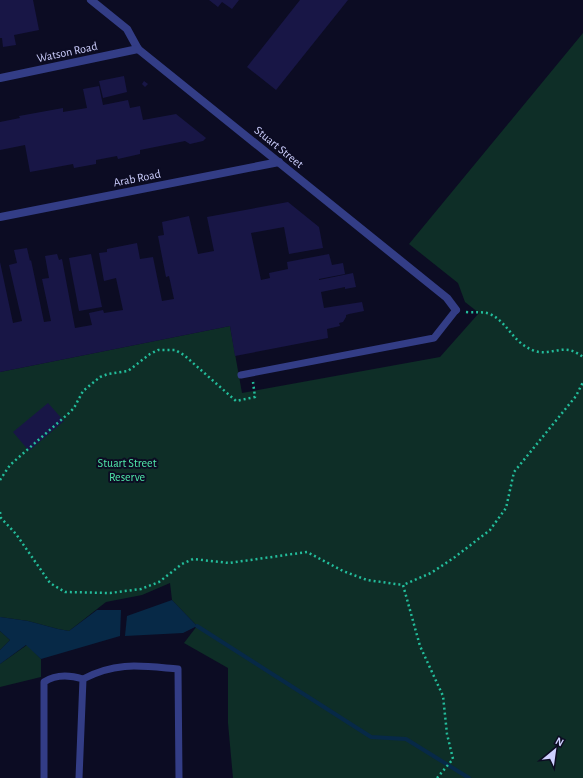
<svg xmlns="http://www.w3.org/2000/svg" width="583" height="778" font-family="'Alegreya Sans',sans-serif">
<rect width="100%" height="100%" fill="#0c0c23"/>
<!-- green -->
<g fill="#0e2e27">
<polygon points="583,33 583,778 233,778 228,723 228,668 184,643 197,626 172,600 170,583 142,595 106,602 69,631 58,629 28,621 0,617 0,372 230,326 242,393 440,357 479,313 465,302 458,283 409,244"/>
<polygon points="0,631 10,640 0,650"/>
<polygon points="27,645 41,659 41,677 0,687 0,664"/>
</g>
<!-- water -->
<g fill="#072947">
<polygon points="172,600 197,626 183,633 125,636 127,616"/>
<polygon points="97,610 121,610 120,636 41,659 26,645 0,664 0,650 10,640 0,631 0,617 28,621 58,629 69,631"/>
</g>
<g fill="none" stroke-linecap="round" stroke-linejoin="round">
<!-- stream -->
<polyline stroke="#072947" stroke-width="4" points="197,626 371,737 406,739 469,778"/>
</g>
<!-- building -->
<g fill="#181646">
<polygon points="0,0 33,0 39,30 14,35 16,45 3,47 2,38 0,38"/>
<polygon points="209,0 239,0 232,9 222,2 218,7"/>
<polygon points="300,0 348,0 276,90 247,67"/>
<polygon points="124,76 127,92 103,98 99,81"/>
<polygon points="144,81 148,84 145,87 142,84"/>
<polygon points="99,86 103,105 128,100 130,108 140,106 143,120 176,114 206,138 203,141 190,144 185,141 140,150 140,154 118,159 117,156 96,160 96,164 74,168 73,164 30,172 25,145 0,150 0,122 20,118 19,116 63,108 63,112 87,108 83,89"/>
<polygon points="288,202 319,227 323,248 289,254 284,227 251,233 261,280 270,278 269,273 288,269 287,262 329,254 332,265 343,263 345,274 319,279 319,280 353,273 356,287 345,289 345,287 321,292 324,308 362,302 364,311 349,314 346,315 346,317 343,322 339,323 340,326 327,329 328,338 235,356 230,326 0,372 0,262 13,323 22,321 9,265 17,263 14,250 27,248 30,261 31,260 44,322 51,321 42,279 49,278 45,256 57,254 59,260 62,259 75,328 92,325 89,313 103,310 104,313 123,310 116,278 104,281 99,253 107,252 107,249 137,243 140,259 153,257 162,301 174,299 169,276 166,277 158,236 164,235 162,222 189,216 198,254 214,251 207,217"/>
<polygon points="91,254 102,307 79,311 69,258"/>
<polygon points="48,403 64,421 29,451 13,432"/>
</g>
<g fill="none" stroke-linecap="round" stroke-linejoin="round">
<!-- path -->
<g stroke="#23bd9b" stroke-width="2.5" stroke-dasharray="2 3" stroke-linecap="butt">
<path d="M466,312C475,313 482,311 490,314C509,323 512,343 535,351C547,355 558,348 569,350C574,351 579,354 583,357"/>
<polyline points="0,480 10,465 69,413 74,408 83,391 100,377 108,374 128,371 150,354 158,350 175,350 184,355 236,401 255,397 253,382"/>
<polyline points="0,512 1,518 16,534 50,583 65,592 110,593 141,589 159,582 182,564 193,559 229,563 307,552 343,571 367,580 403,585"/>
<polyline points="437,778 453,759 447,734 443,696 420,646 403,585 431,573 455,557 490,530 506,508 514,472 576,396 583,382"/>
</g>
<!-- service -->
<g stroke="#333d86" stroke-width="7">
<polyline points="241,375 434,338 456,310"/>
<path d="M83,679C117,661 142,666 178,669L179,778"/>
<path d="M44,778V682C56,674 70,675 83,679L79,778"/>
</g>
<!-- minor -->
<g stroke="#333d86" stroke-width="8">
<polyline points="91,0 127,29 138,49 447,298 456,310"/>
<polyline points="0,78 138,49"/>
<polyline points="0,217 279,162"/>
</g>
</g>
<g text-anchor="middle" dominant-baseline="central" stroke-width="4" stroke-linejoin="round" paint-order="stroke">
<!-- street labels -->
<g font-size="12" fill="#ced0ff" stroke="#0c0c23">
<text transform="translate(67 52) rotate(-12)">Watson Road</text>
<text transform="translate(279 147) rotate(39)">Stuart Street</text>
<text transform="translate(137 178) rotate(-11)">Arab Road</text>
</g>
<!-- park labels -->
<g font-size="12" fill="#50e9aa" stroke="#0c0c23">
<text x="127" y="463">Stuart Street<tspan x="127" dy="14">Reserve</tspan></text>
</g>
</g>
<!-- north arrow -->
<g transform="translate(555 750) rotate(29)" stroke="#0c0c23" stroke-width="3" paint-order="stroke">
<path d="M0-3L7 15L0 10L-7 15Z" fill="#ced0ff"/>
<text y="-6" font-size="11" font-weight="bold" text-anchor="middle" fill="#ced0ff">N</text>
</g>
</svg>
